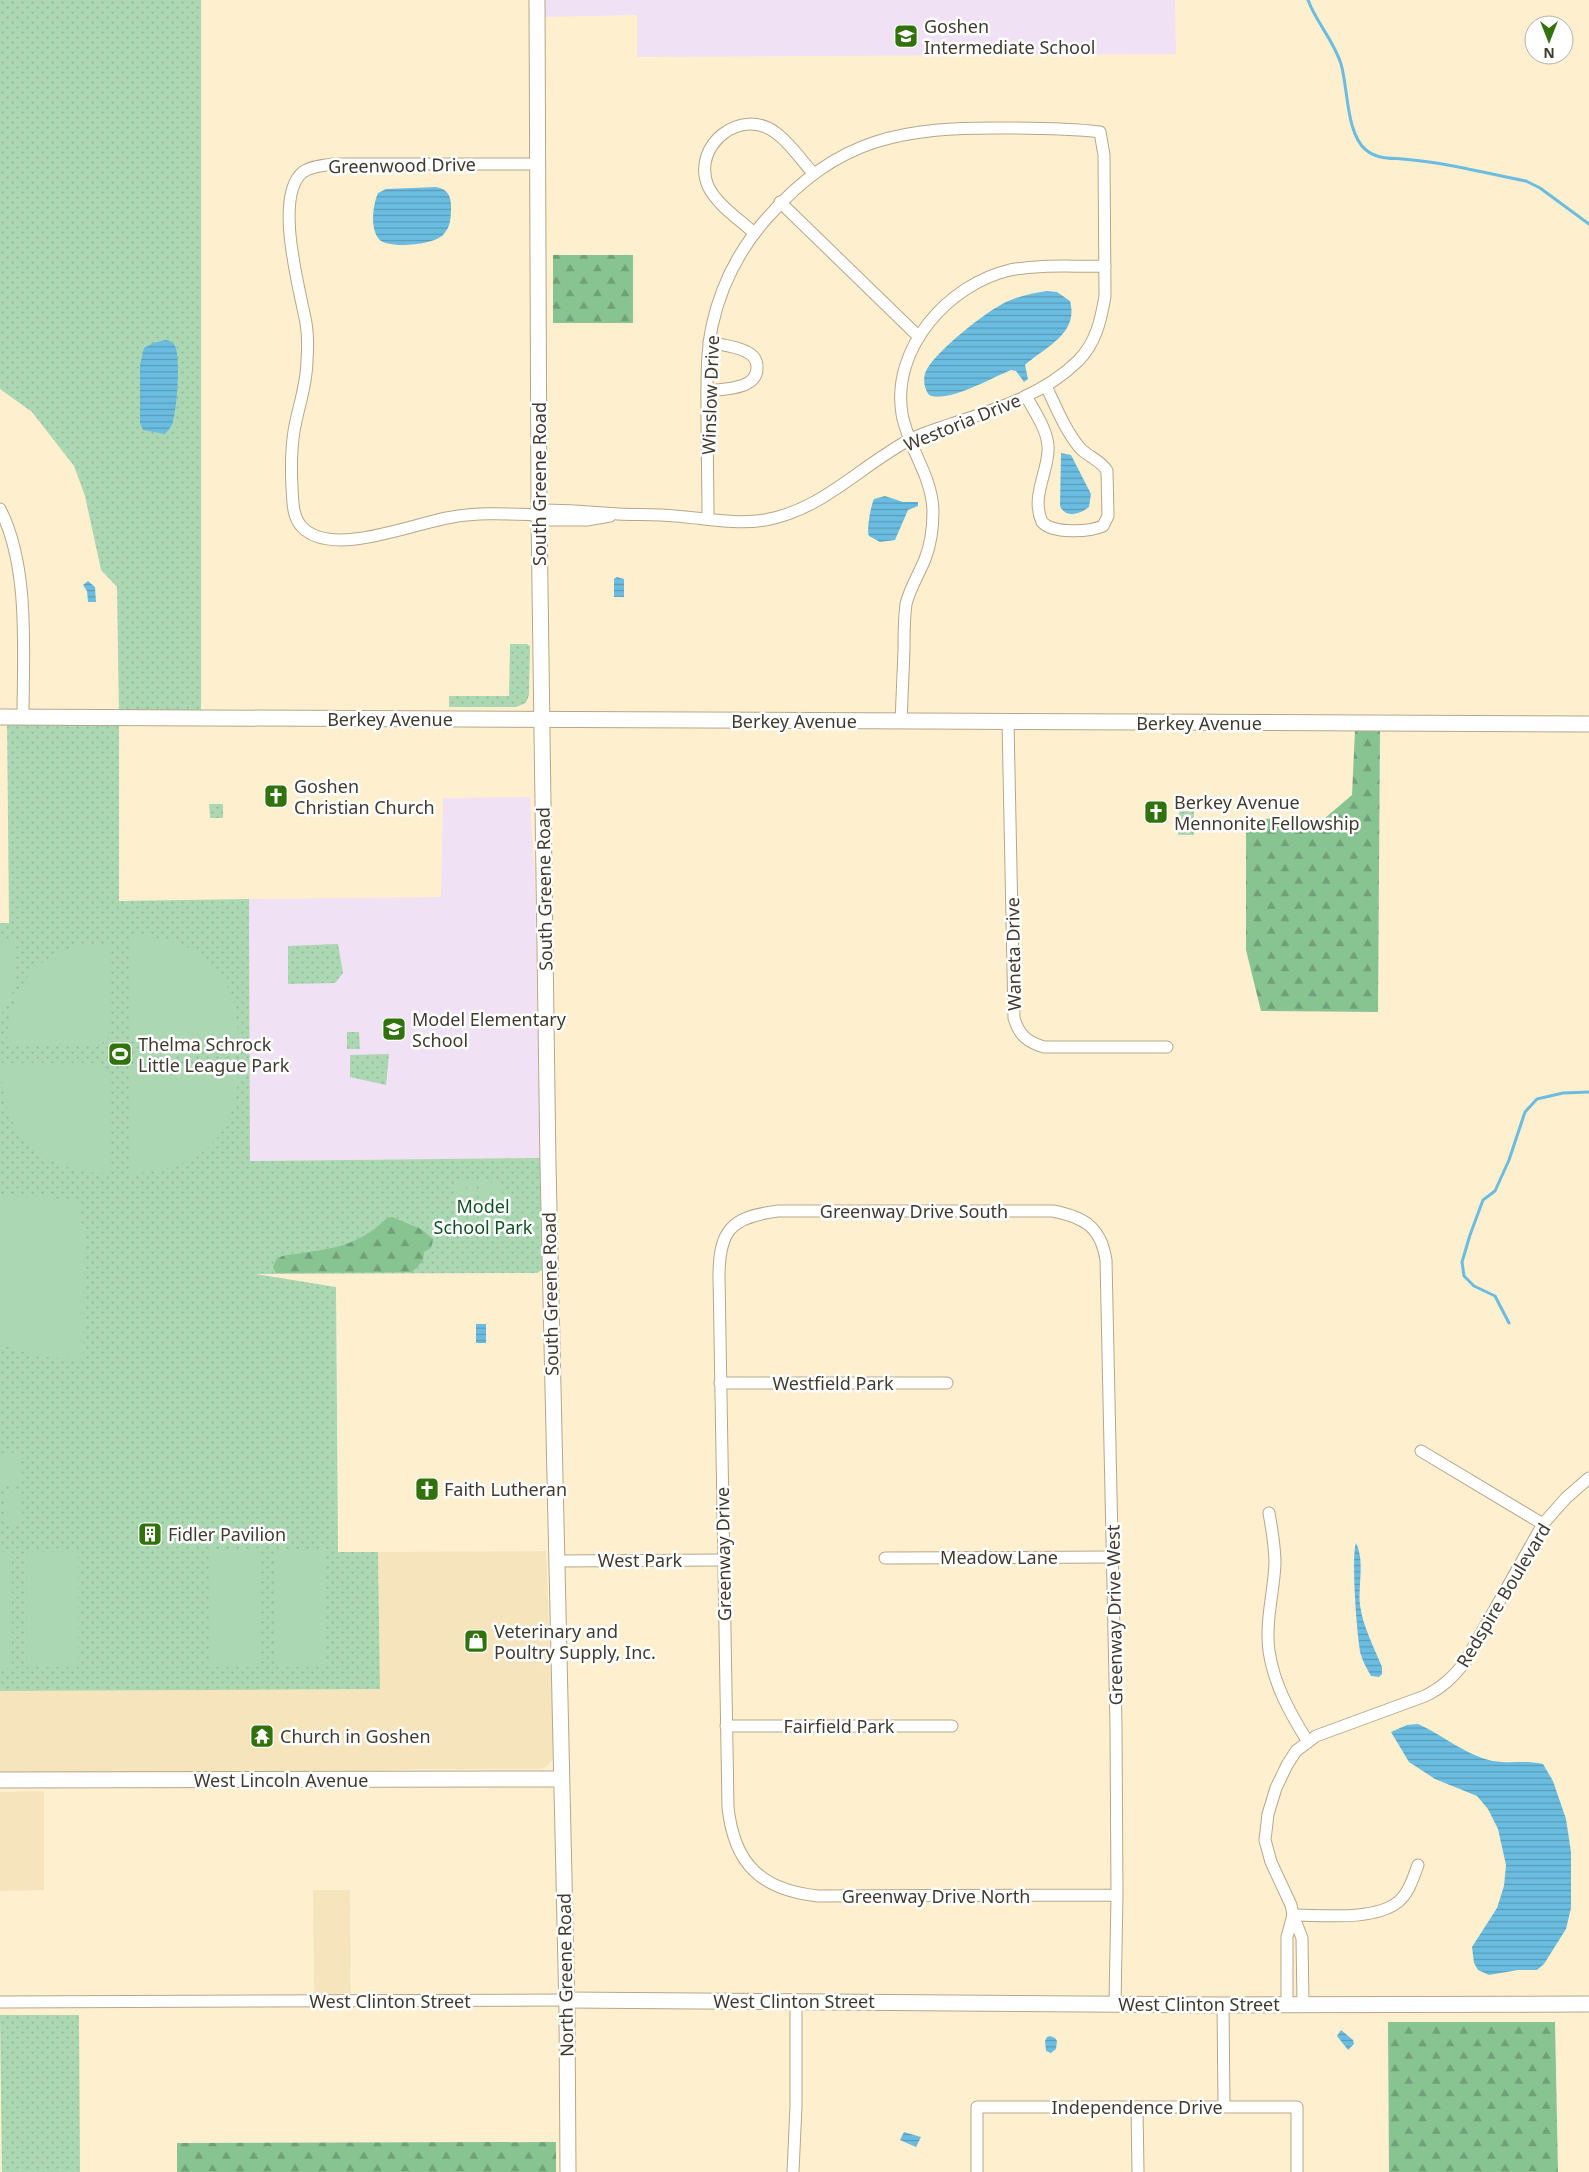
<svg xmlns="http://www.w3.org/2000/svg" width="1589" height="2172" font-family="'Noto Sans',sans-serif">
<defs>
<pattern id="green-dots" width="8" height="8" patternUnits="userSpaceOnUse" patternTransform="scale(1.25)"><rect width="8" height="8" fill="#abd8b2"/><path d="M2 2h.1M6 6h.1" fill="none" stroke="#94ba99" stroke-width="1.8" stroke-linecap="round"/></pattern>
<pattern id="forest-firs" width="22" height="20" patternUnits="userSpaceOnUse" patternTransform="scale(1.25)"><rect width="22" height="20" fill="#87c491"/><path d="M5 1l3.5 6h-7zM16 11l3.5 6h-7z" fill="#70a077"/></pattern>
<pattern id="water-rules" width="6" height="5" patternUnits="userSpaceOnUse" patternTransform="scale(1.25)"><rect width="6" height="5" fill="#6abde1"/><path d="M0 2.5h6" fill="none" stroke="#599bb7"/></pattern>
</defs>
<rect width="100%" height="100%" fill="#fef0cf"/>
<!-- built -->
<g fill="#f6e4bc">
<polygon points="546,1551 554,1753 553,1759 546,1767 540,1769 423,1769 271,1774 0,1773 0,1691 380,1689 378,1552"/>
<polygon points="44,1791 44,1890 0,1891 0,1792"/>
<polygon points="313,1890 350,1890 351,1996 314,1996"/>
</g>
<!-- education -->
<g fill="#f0e1f4">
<polygon points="544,0 1175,0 1176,54 637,57 637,15 544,17"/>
<polygon points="530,797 535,885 540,1158 250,1161 249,899 441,897 443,798"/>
</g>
<!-- green -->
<g fill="url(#green-dots)">
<polygon points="0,0 201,0 201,718 119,718 119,901 249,899 250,1161 540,1158 542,1270 537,1273 256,1274 336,1287 338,1552 378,1552 380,1689 0,1691 0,923 9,923 7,717 119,717 117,587 101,570 85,496 74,466 32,412 0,389"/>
<polygon points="510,644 527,644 530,646 529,695 526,703 516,707 449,707 449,696 509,696"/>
<polygon points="209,804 223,804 223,818 210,818"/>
<polygon points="1179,811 1194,811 1194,835 1178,835"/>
<polygon points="338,944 343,973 335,983 288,984 288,946"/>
<polygon points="347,1032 359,1032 360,1049 347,1049"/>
<polygon points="389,1054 386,1085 350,1077 350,1055"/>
<polygon points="0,2015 79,2015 80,2172 2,2172"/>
</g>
<!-- forest -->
<g fill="url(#forest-firs)">
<rect x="553" y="255" width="80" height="68"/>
<polygon points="1380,730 1378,1012 1261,1011 1246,950 1246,819 1325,818 1352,795 1355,731"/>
<path d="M392,1217L421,1229L433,1239L431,1248L424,1252L423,1261L412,1272L276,1273L273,1267L276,1260L282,1256C324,1249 355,1250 387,1218Z"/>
<polygon points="1388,2022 1555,2022 1558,2172 1389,2172"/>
<polygon points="556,2142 556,2172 177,2172 177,2143"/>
</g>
<!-- pitch -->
<g fill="#abd8b2">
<path d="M130,935C199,938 240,972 238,1044H139L130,1037Z"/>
<path d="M13,940C19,966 17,994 0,1016V942Z"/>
<path d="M91,944L109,945V1037L100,1045L7,1044C8,989 35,951 91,944Z"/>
<path d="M1,1063H101L110,1071V1174C39,1171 1,1136 1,1063Z"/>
<path d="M137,1064L239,1065C235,1140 203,1169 129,1174L130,1073Z"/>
<polygon points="480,1180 489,1180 490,1202 480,1202"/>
<polygon points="492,1180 501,1180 502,1202 492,1202"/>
<polygon points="455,1181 465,1181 465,1202 456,1202"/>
<polygon points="467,1181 477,1181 477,1202 468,1202"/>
<path d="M0,1197H52L53,1200L74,1201L80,1206V1228H84L83,1359C53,1359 27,1356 0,1343Z"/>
<rect x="456" y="1209" width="10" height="22"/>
<polygon points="468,1209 477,1209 478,1230 468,1231"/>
<rect x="480" y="1209" width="10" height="21"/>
<rect x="492" y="1209" width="10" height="21"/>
<polygon points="0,1453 21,1453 22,1486 0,1486"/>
<rect x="4" y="1492" width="18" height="34"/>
<rect x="209" y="1551" width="51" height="116"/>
<rect x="274" y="1551" width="51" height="116"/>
<rect x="0" y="1552" width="12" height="116"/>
<rect x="27" y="1552" width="51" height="115"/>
</g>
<!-- water -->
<g fill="url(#water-rules)">
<path d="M436,187C447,189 451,195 451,206C451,216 451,227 443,235C434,245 385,250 378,238C370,226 373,205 378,193L386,189Z"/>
<path d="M1047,291L1057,292L1070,301C1079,334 1045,347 1025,365L1028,379L1024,382L1016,371L1011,370C991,378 949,403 929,395C924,388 922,378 927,369C938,350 985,312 1006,302C1019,296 1033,293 1047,291Z"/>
<path d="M166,340C170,341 173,342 175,346C181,357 177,412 172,424C171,428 167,431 165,434L143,430L140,423V365L144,348L153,343Z"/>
<path d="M1061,453L1071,455L1091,494L1089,507C1080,514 1066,519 1060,506Z"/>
<path d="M885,496L903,502H918V506L908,510L895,540L880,542L869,536C866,531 871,505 874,499Z"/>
<polygon points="617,577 624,579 624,597 614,597 614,579"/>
<polygon points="88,581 95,587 96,602 88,602 87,591 83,585"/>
<rect x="476" y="1324" width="10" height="19"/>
<path d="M1356,1543C1365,1561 1358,1585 1360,1605C1363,1627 1374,1647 1382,1667V1674L1379,1677L1371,1676C1367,1669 1363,1662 1361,1655C1357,1639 1351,1555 1356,1543Z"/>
<path d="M1418,1724C1443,1735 1465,1755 1493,1761C1510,1764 1525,1760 1543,1764L1553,1781L1566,1819L1571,1852V1908L1566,1929L1544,1964L1537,1970H1518L1489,1975L1478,1970L1474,1963L1472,1947L1497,1908L1504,1886L1506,1865L1498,1829L1488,1809L1477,1796L1435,1779L1409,1762L1391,1732L1407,1725Z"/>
<polygon points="1341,2030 1353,2040 1354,2044 1348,2050 1337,2036"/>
<polygon points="1050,2036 1055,2038 1057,2041 1056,2049 1051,2053 1046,2051 1045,2041 1047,2037"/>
<polygon points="904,2132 921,2137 916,2147 900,2140"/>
</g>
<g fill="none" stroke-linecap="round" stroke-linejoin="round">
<!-- stream -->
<g stroke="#6abde1" stroke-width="3">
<path d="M1308,0C1316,22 1334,41 1341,64C1348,87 1346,134 1366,150C1377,159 1389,158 1402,159C1445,162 1484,173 1526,181L1540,188L1589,224"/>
<polyline points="1509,1323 1495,1296 1474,1286 1464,1276 1462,1262 1470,1235 1483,1200 1495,1191 1509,1160 1525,1112 1537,1099 1563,1093 1589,1092"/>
</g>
<!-- minor casing -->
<g stroke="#b5a789" stroke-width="13">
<g id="minor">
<path d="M538,164H332C322,166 311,166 303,172C273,196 300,290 306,323C308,335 308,348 307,360C307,385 298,407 294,431C291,450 291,468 292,488C293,501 292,516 302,527C332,559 417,522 452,517C480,512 510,514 539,515"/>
<polyline points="780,202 919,337"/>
<path d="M754,233C739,219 717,205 708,186C691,145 742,106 776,133C790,143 801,160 813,173"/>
<path d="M707,391C723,389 758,390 757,367C757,360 753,355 747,352C736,346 721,345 709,342"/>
<path d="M1026,396C1034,411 1047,429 1048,446C1050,469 1030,496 1042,522C1053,534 1089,532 1103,526L1108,516L1107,471C1101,460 1088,457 1080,448C1065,430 1056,407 1046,386"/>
<path d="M0,509C30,567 23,653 23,717"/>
<path d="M539,510C567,510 591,512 618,514C637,515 656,514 675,516C704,518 736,525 765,520C822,510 859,467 909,440C922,433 937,429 951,424C997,409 1043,395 1078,361C1096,343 1101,320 1105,296L1104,155L1100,132C1068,128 1037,128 1006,128C904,127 838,137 768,217C740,248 721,285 712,326C706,355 707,384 707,413C707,448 708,483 708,519"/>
<polyline points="539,520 587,520 610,516"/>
<path d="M901,722C902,698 903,674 904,650C904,635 904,619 906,604C910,588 919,574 925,559C931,544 933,527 933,511C932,475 908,448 902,414C891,348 949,284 1010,270C1041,264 1074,267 1105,266"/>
<path d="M1008,722L1014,1018C1019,1035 1027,1042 1044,1047H1167"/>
<polyline points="720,1383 947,1383"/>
<polyline points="1421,1451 1543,1524"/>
<path d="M1269,1513C1272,1530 1275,1546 1275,1563C1274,1592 1265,1621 1269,1651C1274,1685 1290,1713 1308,1742"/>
<polyline points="885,1558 1113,1557"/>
<polyline points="556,1561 724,1560"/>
<polyline points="726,1726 952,1726"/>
<path d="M1293,1915C1322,1915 1374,1921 1398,1902C1409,1893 1413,1878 1418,1865"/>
<polyline points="0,2002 566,2000"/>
<path d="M1115,2004L1117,1895L1116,1726L1106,1260C1101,1227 1084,1217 1053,1211H778C731,1217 719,1230 719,1277L728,1807C734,1864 761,1890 818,1896L1117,1895"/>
<polyline points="1223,2005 1224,2106"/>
<polyline points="1287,2005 1287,1937 1293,1915"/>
<path d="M1303,2005L1302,1938L1293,1915L1291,1905L1271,1862L1265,1840L1268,1814L1276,1788L1287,1765L1296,1751L1316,1736L1425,1696C1443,1687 1453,1677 1465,1662L1543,1524L1566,1498L1589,1478"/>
<polyline points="1137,2107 1138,2172"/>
<polyline points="793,2172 796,2106 796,2002"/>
<polyline points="977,2172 977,2107 1297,2107 1297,2172"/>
</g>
</g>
<!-- tertiary casing -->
<g stroke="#b5a789" stroke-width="17">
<g id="tertiary">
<polyline points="537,0 539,515 548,1165 567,2012 568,2172"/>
<polyline points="0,717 1589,724"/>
<polyline points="0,1780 561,1779"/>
<polyline points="566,2000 1223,2005 1589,2004"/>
</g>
</g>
<!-- minor -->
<use href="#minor" stroke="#fff" stroke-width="11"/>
<!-- tertiary -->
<use href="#tertiary" stroke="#fff" stroke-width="15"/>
</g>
<!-- icons -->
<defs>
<g id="school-square" transform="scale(1.25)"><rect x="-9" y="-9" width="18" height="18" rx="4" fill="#31720c" stroke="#fff"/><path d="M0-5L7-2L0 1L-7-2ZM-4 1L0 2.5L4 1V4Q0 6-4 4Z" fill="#fff"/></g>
<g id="church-square" transform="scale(1.25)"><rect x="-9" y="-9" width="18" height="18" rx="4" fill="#31720c" stroke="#fff"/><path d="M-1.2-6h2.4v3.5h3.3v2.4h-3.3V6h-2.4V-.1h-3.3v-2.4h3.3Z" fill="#fff"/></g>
<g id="stadium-square" transform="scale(1.25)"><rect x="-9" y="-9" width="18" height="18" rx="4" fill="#31720c" stroke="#fff"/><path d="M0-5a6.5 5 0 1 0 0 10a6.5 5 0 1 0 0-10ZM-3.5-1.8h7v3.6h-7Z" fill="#fff"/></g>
<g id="building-square" transform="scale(1.25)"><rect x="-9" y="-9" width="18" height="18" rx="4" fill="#31720c" stroke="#fff"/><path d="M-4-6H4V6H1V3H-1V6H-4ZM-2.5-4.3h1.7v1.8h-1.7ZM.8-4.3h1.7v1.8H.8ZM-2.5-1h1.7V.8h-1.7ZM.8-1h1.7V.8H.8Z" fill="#fff"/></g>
<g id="shop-square" transform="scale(1.25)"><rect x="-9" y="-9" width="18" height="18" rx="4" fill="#31720c" stroke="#fff"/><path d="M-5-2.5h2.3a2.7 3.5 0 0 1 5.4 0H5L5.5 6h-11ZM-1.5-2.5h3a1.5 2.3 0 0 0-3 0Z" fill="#fff"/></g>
<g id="temple-square" transform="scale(1.25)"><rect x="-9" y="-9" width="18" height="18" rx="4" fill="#31720c" stroke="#fff"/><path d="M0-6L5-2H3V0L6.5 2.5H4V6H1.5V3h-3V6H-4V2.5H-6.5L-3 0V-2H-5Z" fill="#fff"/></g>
</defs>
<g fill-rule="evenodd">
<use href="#school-square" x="906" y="36"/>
<use href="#church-square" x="276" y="796"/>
<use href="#church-square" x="1156" y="812"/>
<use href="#school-square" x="394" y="1029"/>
<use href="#stadium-square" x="120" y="1054"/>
<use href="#church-square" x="427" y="1489"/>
<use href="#building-square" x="150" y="1534"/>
<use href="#shop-square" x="476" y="1641"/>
<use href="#temple-square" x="262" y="1736"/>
</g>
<g text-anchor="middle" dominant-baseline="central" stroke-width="5" stroke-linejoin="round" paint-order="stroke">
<!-- poi labels -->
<g font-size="18" fill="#413b2f" stroke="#fff" text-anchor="start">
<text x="924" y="26">Goshen<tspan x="924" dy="21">Intermediate School</tspan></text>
<text x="294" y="786">Goshen<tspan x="294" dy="21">Christian Church</tspan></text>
<text x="1174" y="802">Berkey Avenue<tspan x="1174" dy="21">Mennonite Fellowship</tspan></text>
<text x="412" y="1019">Model Elementary<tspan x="412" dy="21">School</tspan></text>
<text x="138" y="1044">Thelma Schrock<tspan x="138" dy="21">Little League Park</tspan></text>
<text x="444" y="1489">Faith Lutheran</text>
<text x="168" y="1534">Fidler Pavilion</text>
<text x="494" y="1631">Veterinary and<tspan x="494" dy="21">Poultry Supply, Inc.</tspan></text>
<text x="280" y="1736">Church in Goshen</text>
</g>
<!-- street labels -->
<g font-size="18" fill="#413b2f" stroke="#fff">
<text transform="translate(402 165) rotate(-1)">Greenwood Drive</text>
<text transform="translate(710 395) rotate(-88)">Winslow Drive</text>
<text transform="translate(962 422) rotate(-22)">Westoria Drive</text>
<text transform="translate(539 484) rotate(-90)">South Greene Road</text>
<text x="390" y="719">Berkey Avenue</text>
<text x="794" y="721">Berkey Avenue</text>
<text x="1199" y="723">Berkey Avenue</text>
<text transform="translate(544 889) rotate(-91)">South Greene Road</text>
<text transform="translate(1013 954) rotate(-91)">Waneta Drive</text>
<text x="914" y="1211">Greenway Drive South</text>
<text transform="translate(550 1294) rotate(-91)">South Greene Road</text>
<text x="833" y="1383">Westfield Park</text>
<text transform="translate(723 1554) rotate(-91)">Greenway Drive</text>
<text x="999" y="1557">Meadow Lane</text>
<text x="640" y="1560">West Park</text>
<text transform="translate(1503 1595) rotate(-59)">Redspire Boulevard</text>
<text transform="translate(1114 1615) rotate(-91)">Greenway Drive West</text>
<text x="839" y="1726">Fairfield Park</text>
<text x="281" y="1780">West Lincoln Avenue</text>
<text x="936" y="1896">Greenway Drive North</text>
<text transform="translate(565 1975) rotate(-91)">North Greene Road</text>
<text x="390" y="2001">West Clinton Street</text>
<text x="794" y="2001">West Clinton Street</text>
<text x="1199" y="2004">West Clinton Street</text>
<text x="1137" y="2107">Independence Drive</text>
</g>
<!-- park labels -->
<g font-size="18" fill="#0e5223" stroke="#fff">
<text x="483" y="1206">Model<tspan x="483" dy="21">School Park</tspan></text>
</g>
</g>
<!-- north arrow -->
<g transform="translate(1549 40) rotate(180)"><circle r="24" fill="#ffffff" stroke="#b3b1ac"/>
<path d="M0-4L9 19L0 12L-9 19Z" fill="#31720c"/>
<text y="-8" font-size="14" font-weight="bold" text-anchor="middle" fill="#413b2f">N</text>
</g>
</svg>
